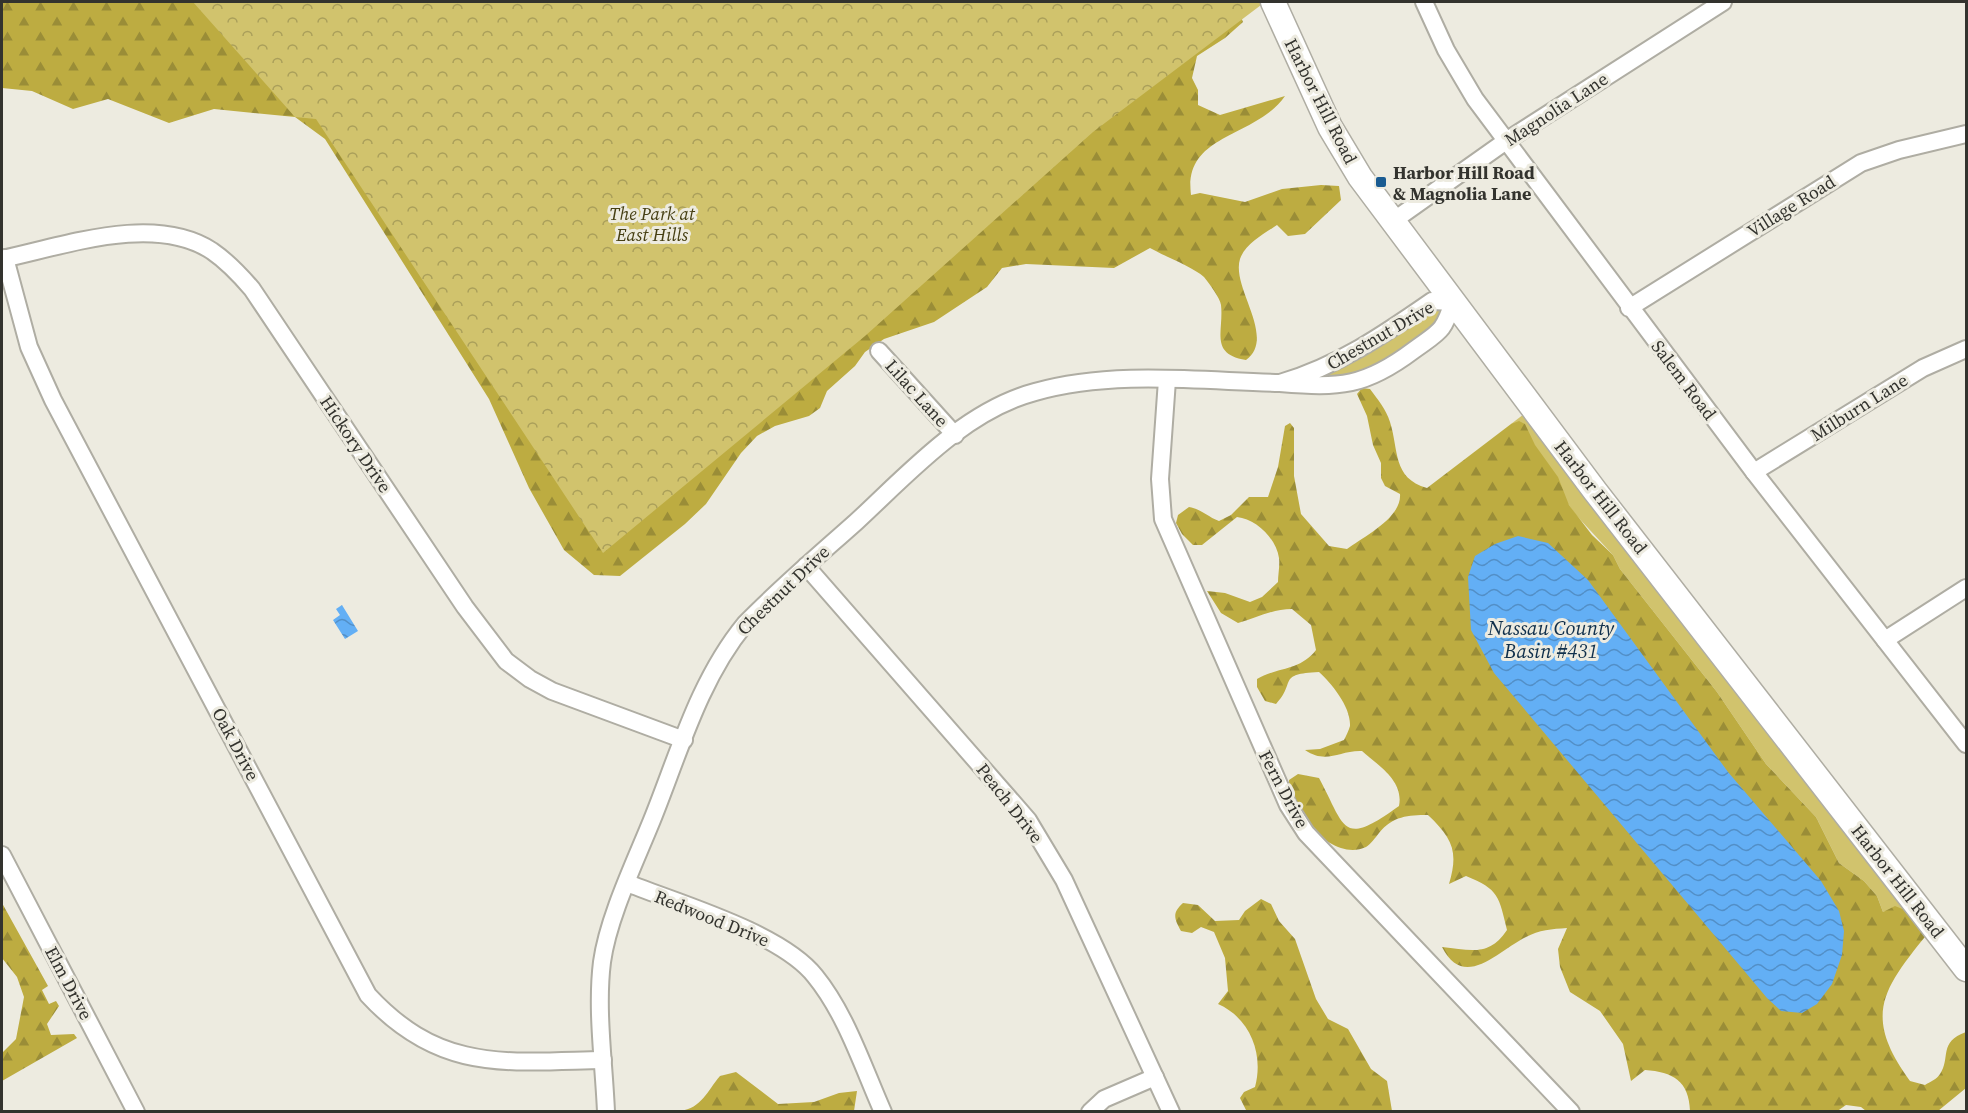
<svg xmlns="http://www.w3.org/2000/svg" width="1968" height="1113" font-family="'Source Serif 4',serif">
<defs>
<pattern id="forest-firs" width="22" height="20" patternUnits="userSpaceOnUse" patternTransform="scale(1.5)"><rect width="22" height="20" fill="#bdac41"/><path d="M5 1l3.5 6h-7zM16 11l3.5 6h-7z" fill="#9a8d37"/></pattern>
<pattern id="park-crowns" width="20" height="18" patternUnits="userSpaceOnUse" patternTransform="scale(1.5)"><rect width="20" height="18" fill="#d1c36d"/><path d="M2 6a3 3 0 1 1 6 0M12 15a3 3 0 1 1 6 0" fill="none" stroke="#aa9f5a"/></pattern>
<pattern id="water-waves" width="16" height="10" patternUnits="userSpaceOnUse" patternTransform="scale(1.5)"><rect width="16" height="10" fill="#63aff5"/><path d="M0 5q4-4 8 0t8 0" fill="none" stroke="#528fc7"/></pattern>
</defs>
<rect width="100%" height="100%" fill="#edebe0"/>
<!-- grass -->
<g fill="#d1c36d">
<polygon points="1432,301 1453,302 1444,328 1361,382 1305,375"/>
<polygon points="1532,408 1934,930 1924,938 1928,933 1891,910 1883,912 1877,896 1864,881 1839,863 1816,817 1766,764 1717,692 1620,569 1613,555 1576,515 1511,424"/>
</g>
<!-- forest -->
<g fill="url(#forest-firs)">
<path d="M2,2H1235L1243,22L1225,38L1197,56L1192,78L1198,90V105L1220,115L1285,96C1255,139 1183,133 1191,195L1200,193L1245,202L1282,189L1321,185L1339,186L1341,200L1305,234L1288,236L1277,225C1264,234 1245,244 1240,259C1231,288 1277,337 1246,360C1209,354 1224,331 1221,305C1220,298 1209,283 1204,277C1193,267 1164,256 1150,248L1114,268L1026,264L1002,268L987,287L934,322L884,339L865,352L855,366L827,391L820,408L809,416L775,426L757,436L741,453L706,504L685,524L620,576L594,575L564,550L529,488L489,399L325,139L295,117L214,109L169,123L108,99L73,109L32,91L2,88Z"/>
<path d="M1362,388L1370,389C1378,400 1386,409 1390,422C1399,450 1392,478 1427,488L1511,424L1519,421L1525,424L1535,445L1558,477L1569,505L1592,535L1613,555L1620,569L1717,692L1766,764L1816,817L1839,863L1864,881L1877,896L1883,912L1895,906L1905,910L1928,933C1883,989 1862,1015 1910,1081L1925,1085C1930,1082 1937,1079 1940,1074C1951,1058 1938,1042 1966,1032V1088L1938,1111H1866L1861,1107L1846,1105L1836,1112L1690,1111C1689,1081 1673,1072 1645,1070L1631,1081L1623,1044L1600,1011L1570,992L1560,967L1558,949L1567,928C1552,929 1539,930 1526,937C1498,951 1464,991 1442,947C1471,950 1489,957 1507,930C1499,897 1499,889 1466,876L1449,884C1459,851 1452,838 1428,815C1408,815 1393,816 1379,833C1375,838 1371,844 1366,847C1332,863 1289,810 1289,780L1298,774L1319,778C1346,828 1341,848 1399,806C1404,781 1379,766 1362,751C1339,750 1327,765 1305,750L1320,749L1344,740C1346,736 1349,730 1350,726C1351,707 1332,684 1319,672C1276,674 1297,682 1276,704L1265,701L1257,687V679C1277,667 1300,671 1316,650L1311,625L1292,609C1272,609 1257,618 1238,623L1221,613L1207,591L1225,593L1250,602L1262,597L1278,582C1278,575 1280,565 1279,558C1276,538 1256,519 1237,517L1202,545H1193L1182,534L1176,523L1178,515L1189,507C1201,509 1208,517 1219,521L1231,515L1249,497H1268L1278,467L1285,426L1290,423L1294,428V476L1301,514L1329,546L1347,549C1363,537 1402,518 1400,494L1385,486L1381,478V463L1373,445L1367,416L1357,394Z"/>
<path d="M1261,899L1271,904L1279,921L1295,939L1316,999L1328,1019L1348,1029L1371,1069L1387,1081L1392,1111L1247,1112L1240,1098L1244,1092L1255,1087C1264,1054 1250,1018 1218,1004L1228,991L1225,958L1214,932L1201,927L1192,933L1181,931C1174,918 1172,913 1183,903L1198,905L1215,921L1239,920L1245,911Z"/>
<polygon points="2,903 48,986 42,990 49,1004 56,1001 59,1006 47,1024 51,1035 74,1034 77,1038 2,1081 2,1053 16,1039 24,997 17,977 2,958"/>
<path d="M736,1072L778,1104L814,1102L839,1093L857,1091L854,1111H680C702,1108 707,1091 720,1076Z"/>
</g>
<!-- park -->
<polygon fill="url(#park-crowns)" points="193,2 1265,2 1093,132 865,336 603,553 316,119 295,117"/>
<!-- water -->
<g fill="url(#water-waves)">
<polygon points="1518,536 1548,543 1588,580 1728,772 1821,881 1839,911 1844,931 1842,955 1832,984 1817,1004 1802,1013 1781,1011 1767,998 1494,673 1471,630 1468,577 1475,556 1495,544"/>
<polygon points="342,605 358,631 345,639 333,620 340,615 336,609"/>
</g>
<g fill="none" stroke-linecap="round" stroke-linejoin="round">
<!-- street casing -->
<g stroke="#afada3" stroke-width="20">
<g id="street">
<polyline points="1424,2 1446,50 1475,99 1754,472 1966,744"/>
<polyline points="1393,221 1506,141 1723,2"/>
<path d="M5,258L29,347L53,400L368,995C440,1073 506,1062 603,1060"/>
<path d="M2,259C64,246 154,213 212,251C228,262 240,275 252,289L465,607L506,661L530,679L552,691L684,740"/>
<path d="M1432,301L1453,302C1443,333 1440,331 1414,350C1365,387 1340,388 1280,383C1338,366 1383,335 1432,301Z"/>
<polyline points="1629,308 1861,163 1899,150 1966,134"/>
<polyline points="879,351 955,435"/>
<polyline points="1167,380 1160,479 1163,519 1288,805 1306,833 1571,1112"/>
<polyline points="1754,472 1923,368 1966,349"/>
<polyline points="806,566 1028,820 1064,880 1171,1112"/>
<polyline points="1885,640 1966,588"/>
<polyline points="2,855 136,1112"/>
<path d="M627,883C680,904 781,933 815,976C846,1014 863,1067 883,1112"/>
<path d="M606,1112C604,1063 596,1010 602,962C608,918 635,862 652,820C679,753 699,680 745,624C780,588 819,555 856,522C908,474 964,411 1035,392C1113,370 1200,381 1280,383"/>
<polyline points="1090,1112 1104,1099 1155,1077"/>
</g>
</g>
<!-- secondary casing -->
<g stroke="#afada3" stroke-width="27">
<polyline id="secondary" points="1273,2 1330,127 1360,177 1595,491 1966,969"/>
</g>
<!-- street -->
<use href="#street" stroke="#fff" stroke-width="16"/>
<!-- secondary -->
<use href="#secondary" stroke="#fff" stroke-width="24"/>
</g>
<!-- markers -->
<rect fill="#1a5b91" stroke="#edebe0" stroke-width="2" x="1375" y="176" width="12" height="12" rx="3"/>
<g text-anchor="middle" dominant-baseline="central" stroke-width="6" stroke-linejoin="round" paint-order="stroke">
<!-- street labels -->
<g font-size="18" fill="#33332e" stroke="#edebe0">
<text transform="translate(1321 101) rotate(63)">Harbor Hill Road</text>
<text transform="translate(1556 109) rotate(-33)">Magnolia Lane</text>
<text transform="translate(1791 206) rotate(-32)">Village Road</text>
<text transform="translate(1380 335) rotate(-30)">Chestnut Drive</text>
<text transform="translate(1684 380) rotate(53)">Salem Road</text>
<text transform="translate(917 393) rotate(48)">Lilac Lane</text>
<text transform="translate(1859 407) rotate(-32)">Milburn Lane</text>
<text transform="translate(356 444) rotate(56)">Hickory Drive</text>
<text transform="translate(1601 497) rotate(52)">Harbor Hill Road</text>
<text transform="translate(783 590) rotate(-44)">Chestnut Drive</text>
<text transform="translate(236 744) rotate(62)">Oak Drive</text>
<text transform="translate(1284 789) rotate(62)">Fern Drive</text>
<text transform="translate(1010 803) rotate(52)">Peach Drive</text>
<text transform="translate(1898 881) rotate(52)">Harbor Hill Road</text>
<text transform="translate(712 918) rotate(22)">Redwood Drive</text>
<text transform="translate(69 983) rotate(62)">Elm Drive</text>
</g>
<!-- poi labels -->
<g font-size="18" font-weight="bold" fill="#33332e" stroke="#edebe0" text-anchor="start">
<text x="1393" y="172">Harbor Hill Road<tspan x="1393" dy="21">&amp; Magnolia Lane</tspan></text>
</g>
<!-- park labels -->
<g font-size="18" font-style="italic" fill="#463f13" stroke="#edebe0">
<text x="652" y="213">The Park at<tspan x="652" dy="21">East Hills</tspan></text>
</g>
<!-- water labels -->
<g font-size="20" font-style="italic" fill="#0f2f4b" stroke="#edebe0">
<text x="1551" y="628">Nassau County<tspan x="1551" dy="23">Basin #431</tspan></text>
</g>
</g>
<!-- border -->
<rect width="1968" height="1113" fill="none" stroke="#33332e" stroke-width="6"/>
</svg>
